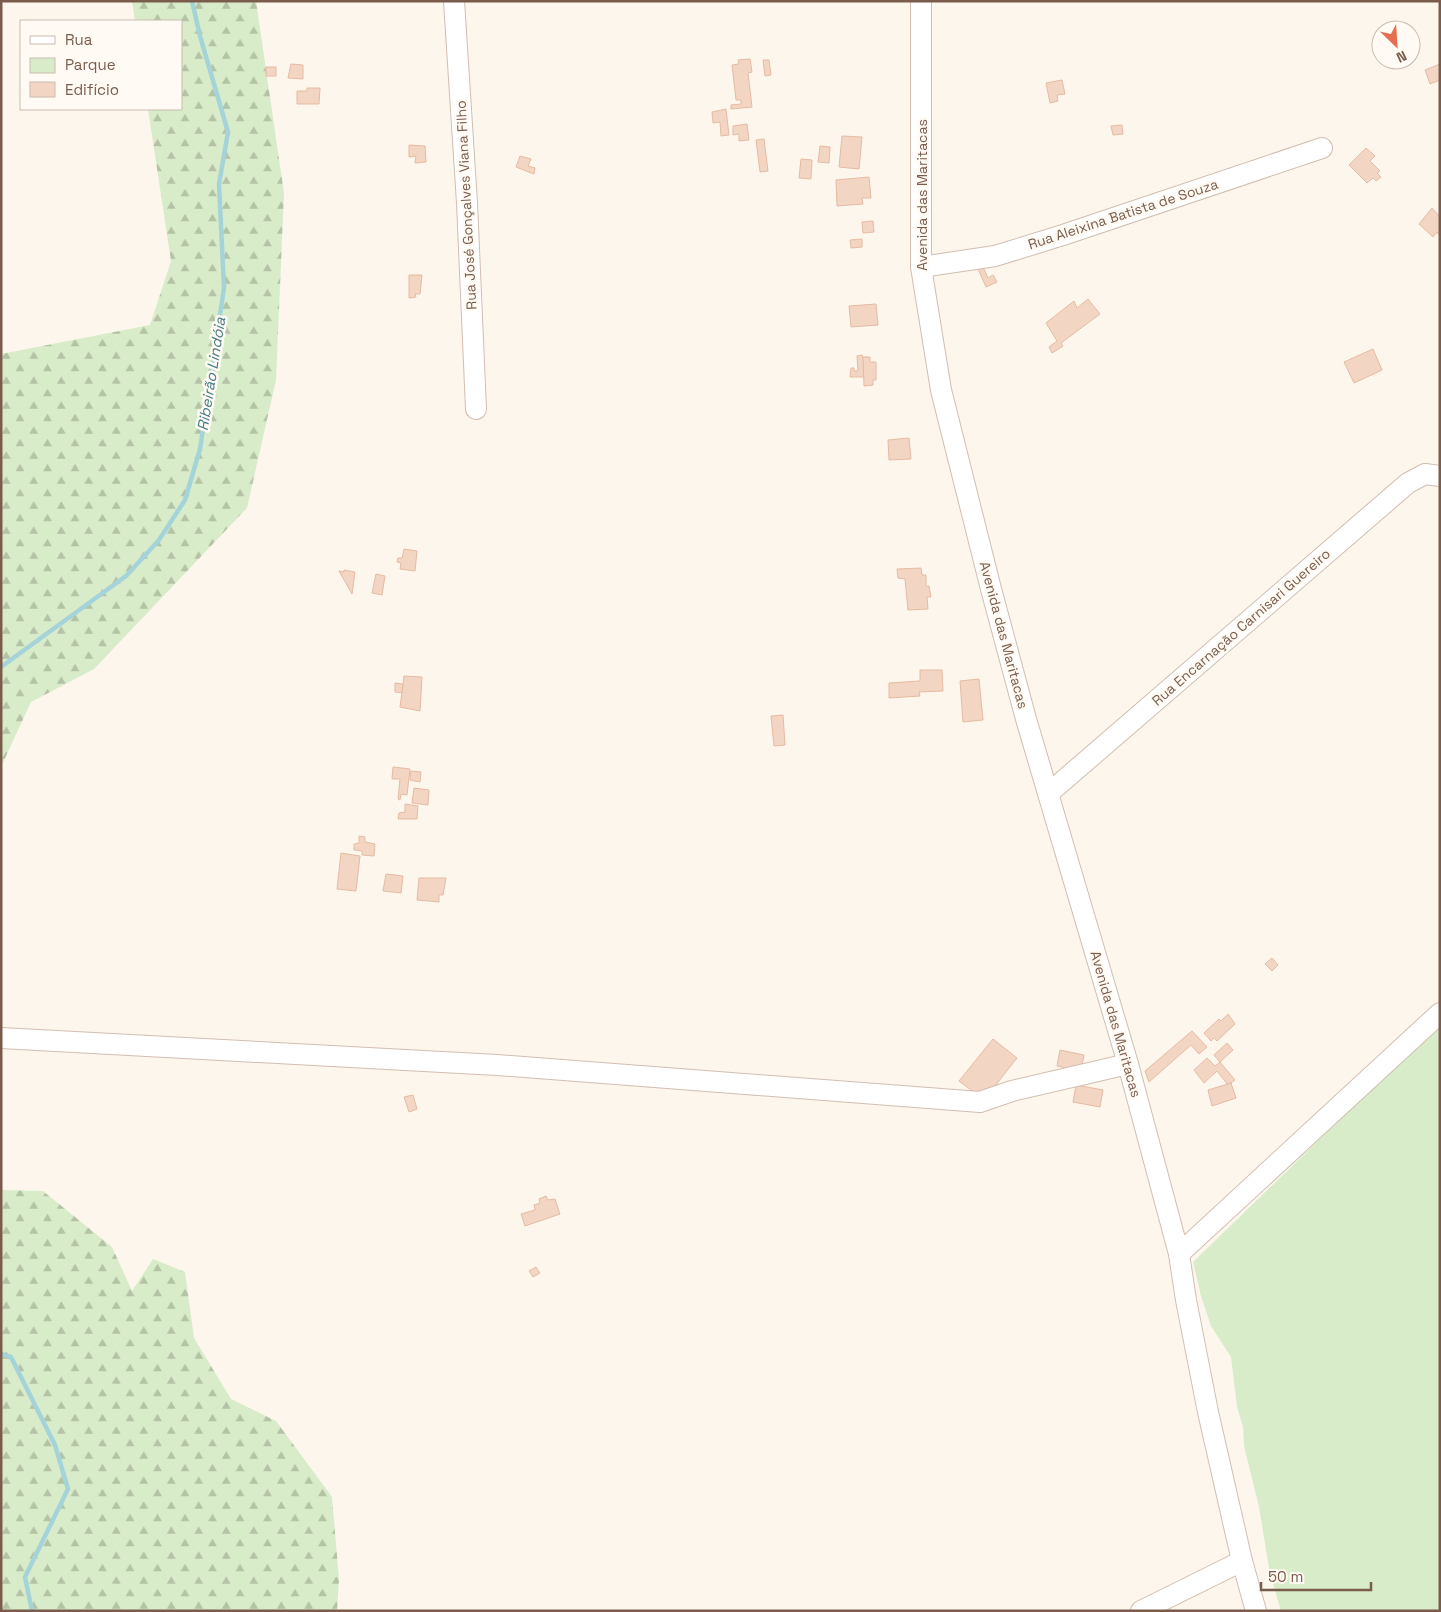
<svg xmlns="http://www.w3.org/2000/svg" width="1441" height="1612" font-family="'Space Grotesk',sans-serif">
<defs>
<pattern id="forest-firs" width="22" height="20" patternUnits="userSpaceOnUse" patternTransform="scale(1.25)"><rect width="22" height="20" fill="#d8ecc9"/><path d="M5 1l3.5 6h-7zM16 11l3.5 6h-7z" fill="#b4c2a5"/></pattern>
</defs>
<rect width="100%" height="100%" fill="#fdf6ec"/>
<!-- green -->
<polygon fill="#d8ecc9" points="1440,1026 1440,1611 1281,1611 1270,1574 1259,1507 1244,1446 1243,1427 1237,1407 1231,1357 1211,1326 1201,1296 1193,1262 1386,1075"/>
<!-- forest -->
<g fill="url(#forest-firs)">
<polygon points="132,1 256,1 284,193 276,380 247,508 94,669 31,702 1,767 1,354 150,325 171,261 148,109 181,109 181,21 135,21"/>
<polygon points="1,1190 43,1191 112,1247 132,1291 153,1259 185,1272 194,1338 231,1399 276,1421 332,1497 339,1579 337,1611 1,1611"/>
</g>
<g fill="none" stroke-linecap="round" stroke-linejoin="round">
<!-- stream -->
<g stroke="#a5d3da" stroke-width="4.5">
<polyline points="1,667 126,576 159,540 185,500 200,449 224,288 219,184 228,132 200,36 192,1"/>
<polyline points="1,1354 11,1357 55,1445 68,1489 25,1577 32,1611"/>
</g>
</g>
<!-- building -->
<g fill="#f3d5c3" stroke="#e6bba3">
<polygon points="750,59 752,72 748,73 752,107 731,109 731,105 741,104 741,100 736,100 732,65 739,64 738,60"/>
<polygon points="763,60 769,60 771,75 765,76"/>
<polygon points="291,64 303,65 303,79 288,78"/>
<polygon points="1440,64 1440,80 1430,84 1425,70"/>
<rect x="266" y="67" width="10" height="9"/>
<polygon points="1062,80 1065,94 1057,95 1058,101 1050,103 1046,83"/>
<polygon points="307,88 320,88 319,104 297,104 297,91 307,91"/>
<polygon points="726,109 729,135 721,136 720,122 713,123 712,112"/>
<polygon points="747,124 749,140 739,141 739,134 733,135 733,126"/>
<polygon points="1122,125 1123,134 1113,135 1111,126"/>
<polygon points="842,136 862,137 859,169 839,167"/>
<polygon points="764,139 768,171 760,172 756,140"/>
<polygon points="409,145 425,146 426,162 415,163 416,156 409,157"/>
<polygon points="820,146 830,147 829,163 818,162"/>
<polygon points="1366,148 1375,156 1370,161 1380,171 1377,173 1381,177 1376,181 1373,178 1367,183 1349,165"/>
<polygon points="520,156 531,159 528,166 535,168 534,174 516,167"/>
<polygon points="801,159 812,160 811,179 799,178"/>
<polygon points="869,177 871,198 862,198 863,204 837,206 836,180"/>
<polygon points="1432,208 1440,217 1440,236 1437,232 1433,237 1419,224"/>
<polygon points="873,221 874,232 863,233 862,222"/>
<polygon points="862,239 862,247 851,248 850,240"/>
<polygon points="983,267 988,278 993,275 997,282 986,287 978,269"/>
<polygon points="409,275 422,275 420,294 415,294 416,297 409,298"/>
<polygon points="1088,299 1100,314 1061,343 1063,346 1052,353 1049,347 1057,341 1046,323 1074,301 1077,308"/>
<polygon points="876,304 878,325 851,327 849,306"/>
<polygon points="1373,349 1382,370 1354,383 1344,362"/>
<polygon points="862,355 863,358 867,357 864,377 850,377 851,368 854,368 854,371 858,371 857,356"/>
<polygon points="863,357 870,357 870,362 876,362 876,380 873,380 873,385 864,386"/>
<polygon points="909,438 911,459 889,460 888,440"/>
<polygon points="404,549 417,551 415,571 400,569 401,563 397,562 398,558 402,558"/>
<polygon points="921,568 922,575 926,575 926,586 929,586 931,597 927,597 928,609 908,610 905,579 898,578 897,569"/>
<polygon points="344,570 355,572 352,594 339,571 344,572"/>
<polygon points="376,574 385,576 382,595 372,593"/>
<polygon points="920,670 942,670 943,691 919,692 920,696 889,698 889,683 920,681"/>
<polygon points="404,676 422,677 420,711 400,707"/>
<polygon points="979,679 983,720 963,722 960,681"/>
<polygon points="395,683 403,684 402,693 395,692"/>
<polygon points="783,715 785,745 774,746 771,716"/>
<polygon points="393,767 410,769 407,795 401,794 400,800 398,799 400,779 392,779"/>
<polygon points="411,771 421,772 420,782 410,780"/>
<polygon points="414,788 429,790 428,805 412,803"/>
<polygon points="405,804 418,806 417,819 398,819 399,813 405,812"/>
<polygon points="359,836 365,837 365,842 375,844 374,856 362,855 362,851 354,850 354,844 359,843"/>
<polygon points="341,853 360,856 356,891 337,889"/>
<polygon points="386,874 403,876 401,893 383,891"/>
<polygon points="419,878 446,878 443,895 439,895 439,902 417,900"/>
<polygon points="1272,958 1278,965 1272,971 1265,964"/>
<polygon points="1228,1014 1235,1024 1217,1041 1214,1038 1211,1041 1204,1033 1219,1019 1221,1021"/>
<polygon points="1192,1031 1207,1047 1199,1054 1191,1045 1149,1082 1145,1071"/>
<polygon points="993,1039 1017,1058 984,1100 959,1081"/>
<polygon points="1227,1043 1233,1050 1220,1062 1214,1055"/>
<polygon points="1060,1050 1084,1055 1081,1071 1057,1066"/>
<polygon points="1207,1058 1215,1066 1220,1062 1235,1080 1228,1085 1217,1071 1204,1083 1194,1070"/>
<polygon points="1231,1083 1236,1098 1212,1106 1208,1090"/>
<polygon points="1076,1085 1103,1090 1100,1107 1073,1102"/>
<polygon points="413,1095 417,1109 409,1112 404,1097"/>
<polygon points="546,1196 548,1200 555,1199 560,1214 525,1226 521,1214 535,1210 534,1205 540,1203 539,1199"/>
<polygon points="536,1267 540,1273 533,1277 529,1271"/>
</g>
<g fill="none" stroke-linecap="round" stroke-linejoin="round">
<!-- minor casing -->
<g stroke="#d1beb0" stroke-width="22">
<g id="minor">
<polyline points="454,1 467,203 476,409"/>
<polyline points="921,1 921,267 941,390 991,589 1026,719 1128,1064 1179,1254 1186,1300 1208,1412 1242,1561 1256,1611"/>
<polyline points="921,267 995,256 1063,235 1322,148"/>
<polyline points="1049,793 1408,483 1425,474 1440,476"/>
<polyline points="1,1038 497,1065 980,1102 1012,1091 1128,1064"/>
<polyline points="1179,1254 1440,1013"/>
<polyline points="1141,1611 1242,1561"/>
</g>
</g>
<!-- minor -->
<use href="#minor" stroke="#fff" stroke-width="20"/>
</g>
<g text-anchor="middle" dominant-baseline="central" stroke-width="5" stroke-linejoin="round" paint-order="stroke">
<!-- street labels -->
<g font-size="14" fill="#7a5c4d" stroke="#fffaf3">
<text transform="translate(922 195) rotate(-90)">Avenida das Maritacas</text>
<text transform="translate(466 205) rotate(-93)">Rua José Gonçalves Viana Filho</text>
<text transform="translate(1123 214) rotate(-18)">Rua Aleixina Batista de Souza</text>
<text transform="translate(1241 627) rotate(-41)">Rua Encarnação Carnisari Guereiro</text>
<text transform="translate(1004 635) rotate(75)">Avenida das Maritacas</text>
<text transform="translate(1116 1024) rotate(74)">Avenida das Maritacas</text>
</g>
<!-- water labels -->
<g font-size="15" font-style="italic" fill="#437c86" stroke="#fffaf3">
<text transform="translate(211 374) rotate(-81)">Ribeirão Lindóia</text>
</g>
</g>
<!-- border -->
<rect width="1441" height="1612" fill="none" stroke="#7a5c4d" stroke-width="5"/>
<!-- legend -->
<rect x="20" y="20" width="162" height="90" fill="#fffaf3" stroke="#cabbb1"/>
<rect x="30" y="36" width="25" height="8" fill="#ffffff" stroke="#cabbb1"/>
<text x="65" y="45" font-size="15" fill="#7a5c4d">Rua</text>
<rect x="30" y="58" width="25" height="15" fill="#d8ecc9" stroke="#cabbb1"/>
<text x="65" y="70" font-size="15" fill="#7a5c4d">Parque</text>
<rect x="30" y="82" width="25" height="15" fill="#f3d5c3" stroke="#cabbb1"/>
<text x="65" y="95" font-size="15" fill="#7a5c4d">Edifício</text>
<!-- north arrow -->
<g transform="translate(1396 45) rotate(155)"><circle r="24" fill="#fffaf3" stroke="#cabbb1"/>
<path d="M0-4L9 19L0 12L-9 19Z" fill="#e76f51"/>
<text y="-8" font-size="14" font-weight="bold" text-anchor="middle" fill="#7a5c4d">N</text>
</g>
<!-- scale -->
<path d="M1261 1582v8h110v-8" fill="none" stroke="#7a5c4d" stroke-width="2.5"/>
<text x="1268" y="1582" font-size="15" fill="#7a5c4d" stroke="#fffaf3" stroke-width="4" paint-order="stroke">50 m</text>
</svg>
